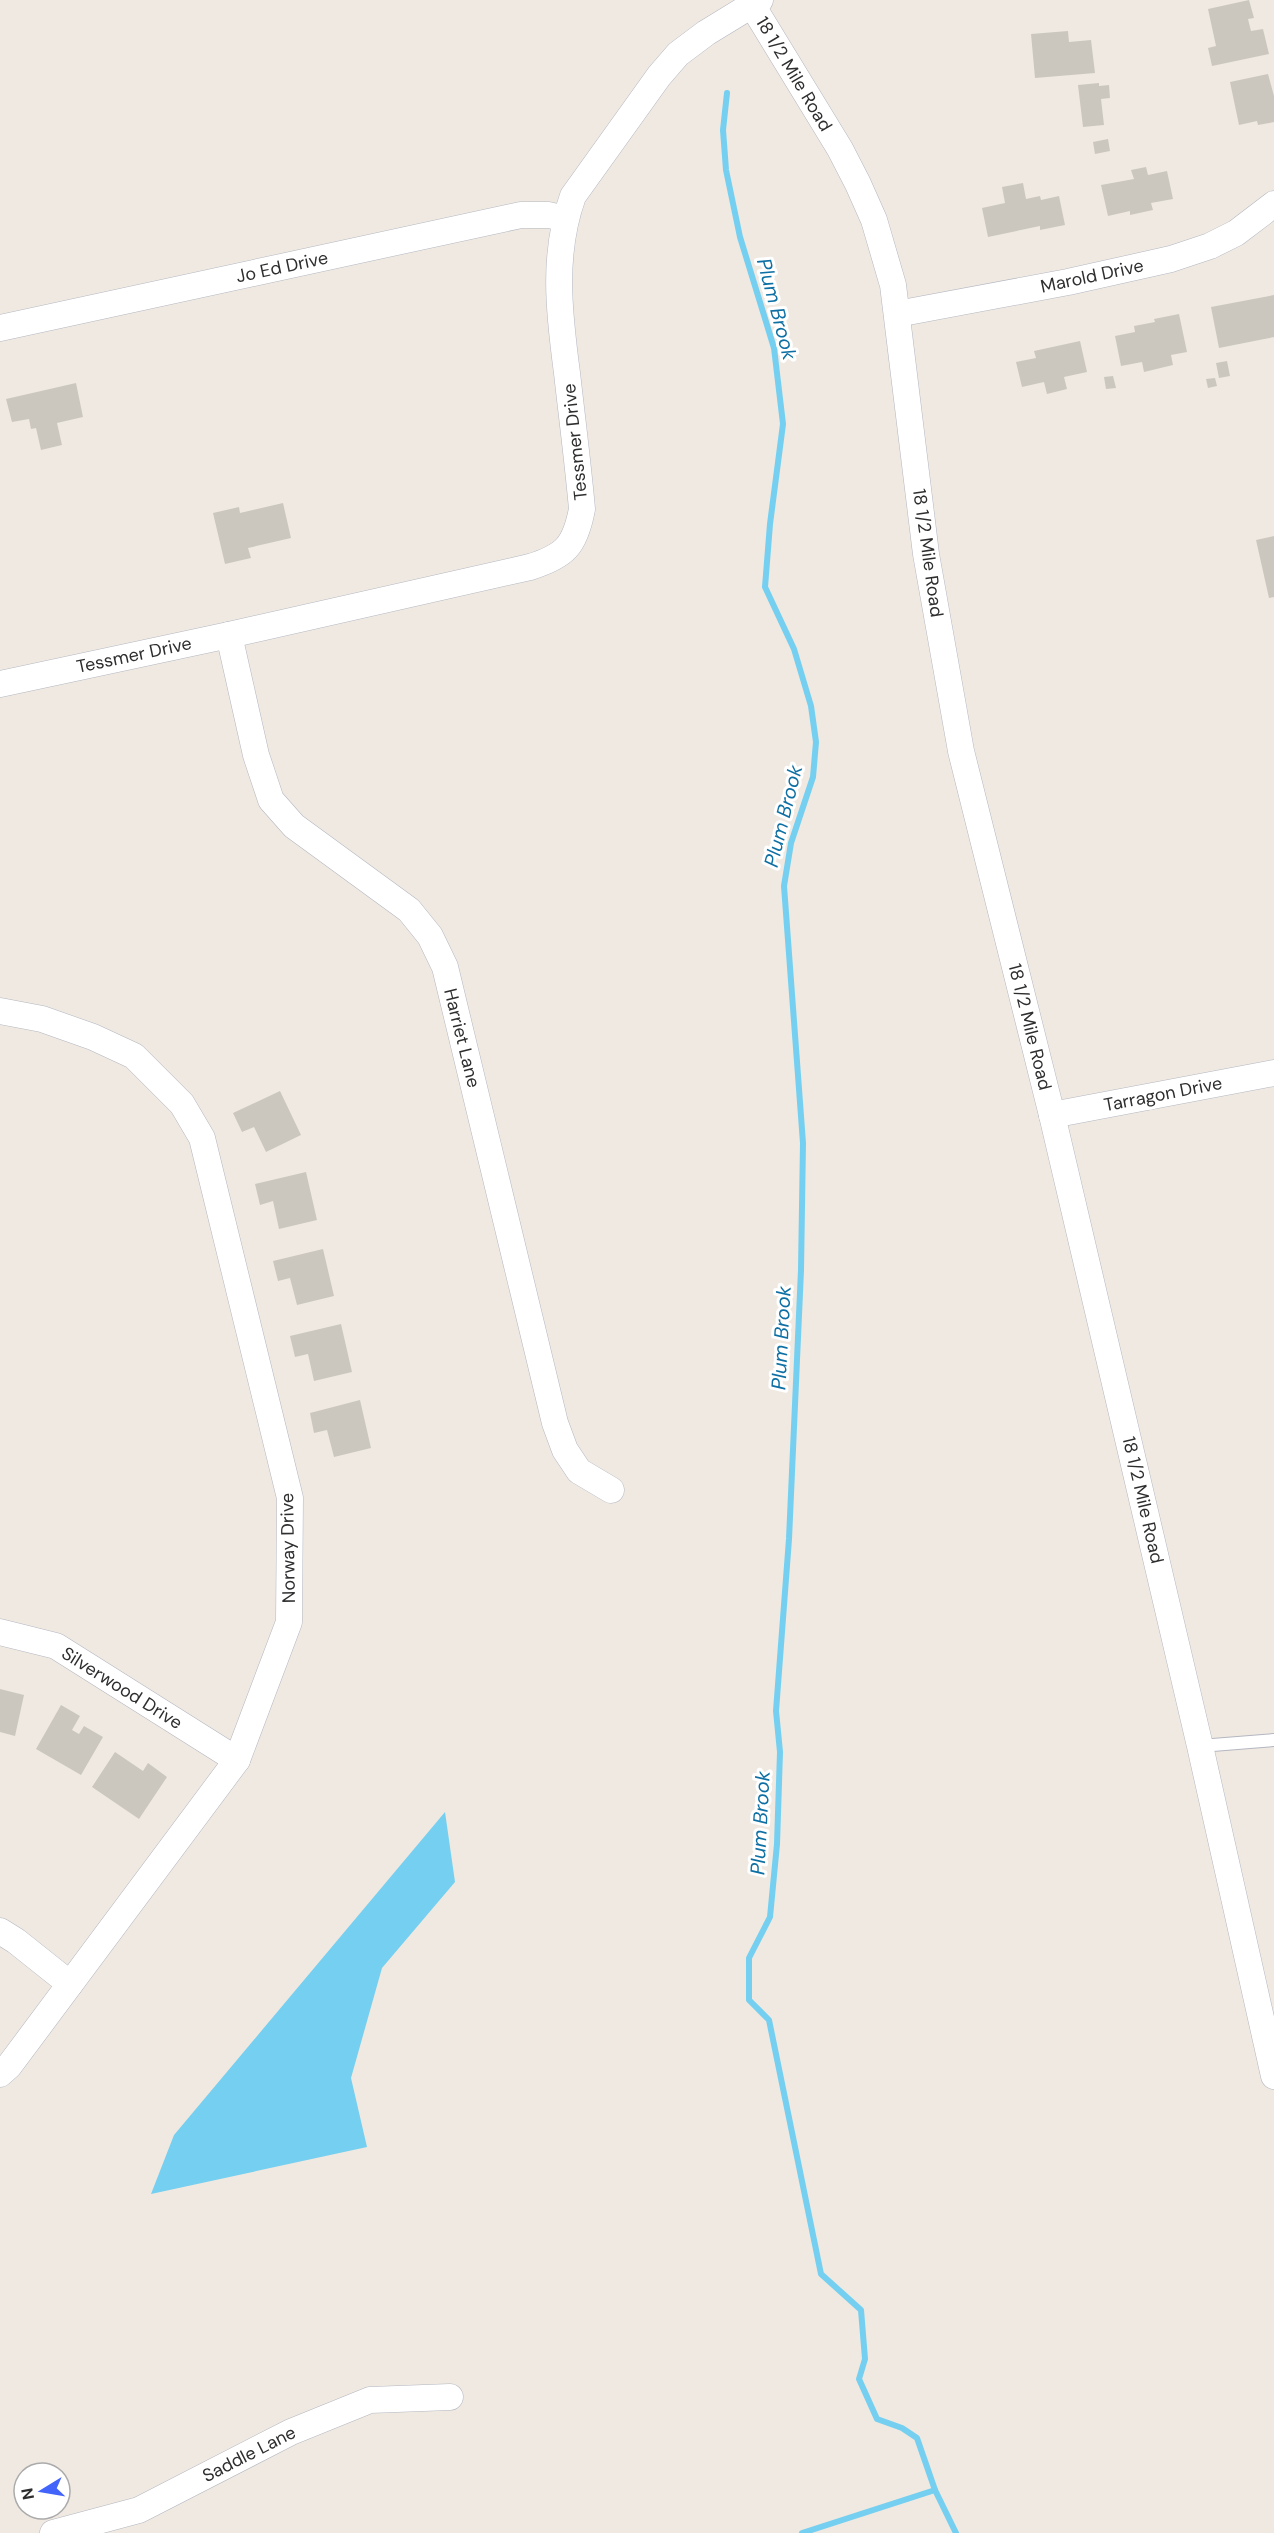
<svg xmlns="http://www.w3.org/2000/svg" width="1274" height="2533" font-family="'DM Sans',sans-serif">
<rect width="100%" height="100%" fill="#efe9e1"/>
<!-- water -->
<polygon fill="#75cff0" points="445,1812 455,1882 382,1968 351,2078 367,2147 151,2194 174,2135"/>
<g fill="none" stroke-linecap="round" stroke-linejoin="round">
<!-- stream -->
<g stroke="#75cff0" stroke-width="6">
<polyline points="727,93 723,130 726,170 740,237 774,348 783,424 770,524 765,587 794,649 811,706 816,742 813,777 791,843 784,886 803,1143 801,1270 789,1539 776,1711 780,1752 777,1844 770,1917 749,1958 749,2000 769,2020 821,2274 861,2310 865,2359 859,2379 877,2419 902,2428 917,2438 935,2490 956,2533"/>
<polyline points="802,2533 935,2490"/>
</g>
</g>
<!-- building -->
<g fill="#cbc7bf">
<polygon points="1249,0 1254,18 1248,19 1251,31 1263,29 1269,54 1212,66 1208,48 1216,46 1208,9"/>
<polygon points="1068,31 1069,42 1091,40 1095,73 1035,78 1031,34"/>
<polygon points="1268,74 1274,96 1274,122 1258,125 1257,121 1239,125 1230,82"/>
<polygon points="1099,83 1099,86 1109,85 1110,98 1101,99 1104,125 1083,127 1078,85"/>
<polygon points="1108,139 1110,151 1095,154 1093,142"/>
<polygon points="1146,167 1148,175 1167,171 1173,199 1151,203 1153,210 1130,215 1130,211 1108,216 1101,185 1134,179 1131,170"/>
<polygon points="1023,183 1026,199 1040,196 1041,200 1059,196 1065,225 1040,230 1040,226 988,237 982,208 1005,203 1002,187"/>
<polygon points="1274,295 1274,337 1219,348 1211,307"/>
<polygon points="1179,314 1187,352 1171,355 1173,365 1144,372 1142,362 1121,366 1115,336 1135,332 1134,326 1155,322 1154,319"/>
<polygon points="1080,341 1087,372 1064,377 1067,389 1047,394 1044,382 1022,387 1016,362 1036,358 1034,351"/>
<polygon points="1227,361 1230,376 1219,378 1216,363"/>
<polygon points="1113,376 1116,388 1106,389 1104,377"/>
<polygon points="1215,378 1217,386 1208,388 1206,379"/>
<polygon points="76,383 83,417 57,423 62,445 41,450 36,428 31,429 29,419 12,422 6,399"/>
<polygon points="283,503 291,538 248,548 251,558 225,564 213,513 239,507 240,513"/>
<polygon points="1274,536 1274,597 1269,598 1256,540"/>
<polygon points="280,1091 301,1135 266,1152 254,1127 242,1132 233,1113"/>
<polygon points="306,1172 317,1220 279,1229 273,1201 260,1205 255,1184"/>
<polygon points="323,1249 334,1296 297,1305 290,1278 278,1281 273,1261"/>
<polygon points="341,1324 352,1372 314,1381 308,1354 295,1357 290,1336"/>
<polygon points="360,1400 371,1448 334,1457 327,1430 314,1433 310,1413"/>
<polygon points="0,1689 24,1695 15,1736 0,1732"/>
<polygon points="61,1705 80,1716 72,1730 79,1734 84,1726 103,1737 81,1775 36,1749"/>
<polygon points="115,1752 143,1771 148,1763 167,1777 139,1819 92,1787"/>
</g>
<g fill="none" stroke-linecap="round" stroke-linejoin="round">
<!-- lane casing -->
<g stroke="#b4b7c1" stroke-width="14">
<polyline id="lane" points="1200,1746 1274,1740"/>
</g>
<!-- street casing -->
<g stroke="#b4b7c1" stroke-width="27">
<g id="street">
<polyline points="749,0 840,149 858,184 874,220 893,285 926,554 961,751 1052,1115 1200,1746 1274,2076"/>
<polyline points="897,314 1068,282 1171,259 1210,246 1236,233 1274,204"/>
<polyline points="0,328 521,215 549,215 565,219"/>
<polyline points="229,635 256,755 271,800 294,826 409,910 430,936 445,967 555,1423 565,1450 579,1471 611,1490"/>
<path d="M0,684L229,635L530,567C565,556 575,546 582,509C578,464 572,418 567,373C559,313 552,254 573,196L659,76L678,54L706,33L760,0"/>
<polyline points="0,1011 42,1019 93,1037 134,1056 182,1104 202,1138 290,1498 289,1622 237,1760 9,2066 0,2074"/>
<polyline points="1052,1115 1274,1073"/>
<polyline points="0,1632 56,1646 237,1760"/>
<polyline points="0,1931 16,1941 70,1984"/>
<polyline points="53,2533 139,2510 291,2432 370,2400 450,2397"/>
</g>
</g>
<!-- lane -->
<use href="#lane" stroke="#fff" stroke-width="12"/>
<!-- street -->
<use href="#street" stroke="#fff" stroke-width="26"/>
</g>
<g text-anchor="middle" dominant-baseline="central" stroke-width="6" stroke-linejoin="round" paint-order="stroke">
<!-- street labels -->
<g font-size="18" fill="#2e2e2e" stroke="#fff">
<text transform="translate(794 74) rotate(59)">18 1/2 Mile Road</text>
<text transform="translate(282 267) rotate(-12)">Jo Ed Drive</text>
<text transform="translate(1092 276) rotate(-12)">Marold Drive</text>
<text transform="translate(575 442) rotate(-96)">Tessmer Drive</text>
<text transform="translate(928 553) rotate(82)">18 1/2 Mile Road</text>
<text transform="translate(134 655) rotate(-12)">Tessmer Drive</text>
<text transform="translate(1030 1027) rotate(76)">18 1/2 Mile Road</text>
<text transform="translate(462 1038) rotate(76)">Harriet Lane</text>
<text transform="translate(1163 1094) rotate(-11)">Tarragon Drive</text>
<text transform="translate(1143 1500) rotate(77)">18 1/2 Mile Road</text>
<text transform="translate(288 1548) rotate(-91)">Norway Drive</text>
<text transform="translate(122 1688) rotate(32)">Silverwood Drive</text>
<text transform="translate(249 2454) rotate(-27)">Saddle Lane</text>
</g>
<!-- water labels -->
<g font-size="20" font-style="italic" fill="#0d6fa3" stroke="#fff">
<text transform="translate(777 309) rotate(75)">Plum Brook</text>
<text transform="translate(783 816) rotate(-76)">Plum Brook</text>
<text transform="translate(781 1338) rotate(-87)">Plum Brook</text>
<text transform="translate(760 1823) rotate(-87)">Plum Brook</text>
</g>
</g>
<!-- north arrow -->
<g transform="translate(42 2491) rotate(259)"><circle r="28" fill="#ffffff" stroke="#ababab" stroke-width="1.5"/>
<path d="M0-4.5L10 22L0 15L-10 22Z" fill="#4264fb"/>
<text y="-9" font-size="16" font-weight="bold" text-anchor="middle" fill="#2e2e2e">N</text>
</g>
</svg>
